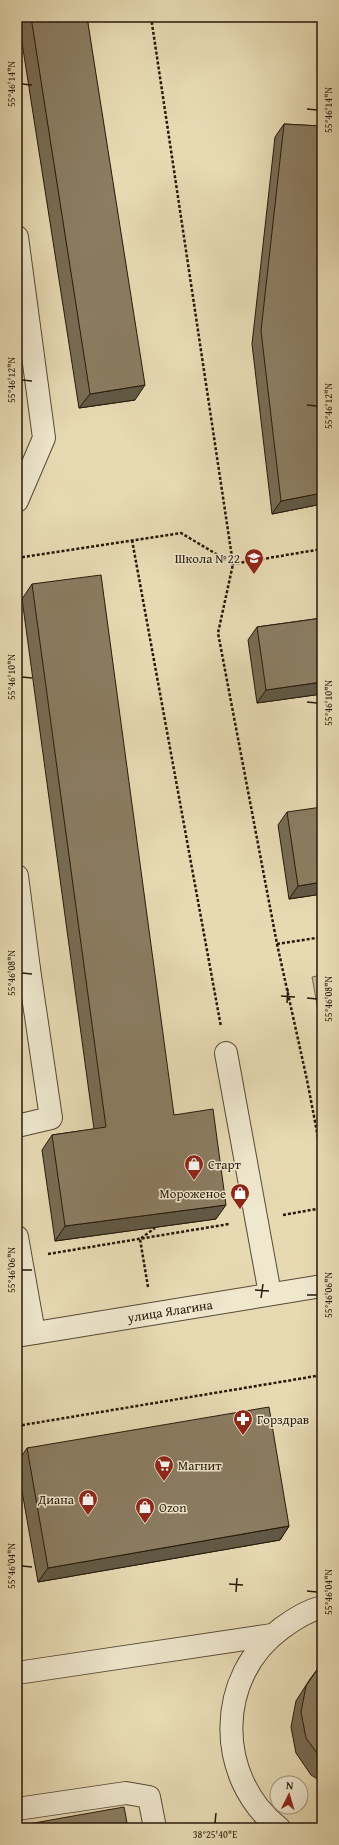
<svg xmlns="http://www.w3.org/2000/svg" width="339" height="1845" font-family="'Gentium Book Plus',serif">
<rect width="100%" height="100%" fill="#e7dab3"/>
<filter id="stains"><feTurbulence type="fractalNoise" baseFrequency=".005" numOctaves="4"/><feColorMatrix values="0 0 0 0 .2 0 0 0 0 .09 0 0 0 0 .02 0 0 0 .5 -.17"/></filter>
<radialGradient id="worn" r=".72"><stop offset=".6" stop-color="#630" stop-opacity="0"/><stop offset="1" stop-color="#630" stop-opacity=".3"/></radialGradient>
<!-- green -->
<polygon fill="#c6b996" stroke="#766950" points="322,975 322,1032 312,977"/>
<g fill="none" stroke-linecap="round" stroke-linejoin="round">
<!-- minor casing -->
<g stroke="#574934" stroke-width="24">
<g id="minor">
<polyline points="17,237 44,438 17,501"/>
<polyline points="17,876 29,969 17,971"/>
<polyline points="226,1053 270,1294"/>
<polyline points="17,1126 51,1118 29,969"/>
<polyline points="17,1237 34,1333"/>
<polyline points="17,1336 322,1286"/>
<polyline points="17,1673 272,1635"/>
<polyline points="17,1809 126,1793 149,1797 155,1828"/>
<path d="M279,1828C215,1778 215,1676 282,1628C294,1619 307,1611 322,1607"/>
</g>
</g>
<!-- path -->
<g stroke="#27190a" stroke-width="2.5" stroke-dasharray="3 2" stroke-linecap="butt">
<polyline points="151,17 233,564 218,633 277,944 307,1080 322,1158"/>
<polyline points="132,540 221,1027"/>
<polyline points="17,558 181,533 233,564 322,549"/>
<polyline points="277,944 322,937"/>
<polyline points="283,1215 322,1208"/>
<polyline points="48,1254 229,1224"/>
<polyline points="148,1287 140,1239 155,1228"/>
<polyline points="17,1426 322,1375"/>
</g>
<!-- minor -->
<use href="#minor" stroke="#efe7ce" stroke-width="22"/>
</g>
<!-- wall -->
<g fill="#786c54" stroke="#27190a">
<polygon points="18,17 87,17 135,400 79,408"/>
<polygon points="322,94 322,504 272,514 252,344 275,137 284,124 319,126"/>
<polygon points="32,584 174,1115 216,1219 55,1241 42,1150 52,1135 94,1129 22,599"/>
<polygon points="322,618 322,694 257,703 248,640 257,627"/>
<polygon points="287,812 322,894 289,899 278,825"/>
<polygon points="27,1448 289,1526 280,1540 38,1582 17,1463"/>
<polygon points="322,1663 322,1782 311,1775 296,1753 291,1727 296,1701 310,1679"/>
</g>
<!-- shaded-wall -->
<g fill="#615845" stroke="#27190a">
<polygon points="145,385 135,400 79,408 90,394"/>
<polygon points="322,493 322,504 272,514 281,501"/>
<polygon points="322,682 322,694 257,703 266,690"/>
<polygon points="322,882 322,894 289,899 298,886"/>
<polygon points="226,1205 216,1219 55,1241 65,1226"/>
<polygon points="289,1526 280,1540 38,1582 48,1568"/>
</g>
<!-- building -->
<g fill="#8b7d62" stroke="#27190a">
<polygon points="31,17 87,17 145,385 90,394"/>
<polygon points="284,124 322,126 322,493 281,501 261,331"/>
<polygon points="101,575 174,1115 213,1109 226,1205 65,1226 52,1135 106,1127 32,584"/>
<polygon points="322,618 322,682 266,690 257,627"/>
<polygon points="322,807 322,882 298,886 287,812"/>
<polygon points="269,1407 289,1526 48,1568 27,1448"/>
<polygon points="322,1663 322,1760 306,1738 301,1712 306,1686 321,1664"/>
<polygon points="124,1807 128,1828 17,1828 17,1826"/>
</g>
<!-- ticks -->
<path fill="none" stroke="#27190a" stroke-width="1.5" d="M22,84L32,85M307,109L317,110M22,380L32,381M307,405L317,406M22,677L32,678M307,702L317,703M22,973L32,974M281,996L295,997M307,998L317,999M287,1003L288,989M22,1270H32M255,1290L269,1291M307,1295H317M261,1298L263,1284M22,1566L32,1567M229,1584L243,1585M307,1591L317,1592M236,1592L237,1578M215,1823L216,1813"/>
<!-- icons -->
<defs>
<g id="school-pin" transform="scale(1)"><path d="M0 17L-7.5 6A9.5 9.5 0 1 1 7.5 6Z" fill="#8f2418" stroke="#efe7ce"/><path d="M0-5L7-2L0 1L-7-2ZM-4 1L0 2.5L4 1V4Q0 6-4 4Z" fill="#fff"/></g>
<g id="shop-pin" transform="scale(1)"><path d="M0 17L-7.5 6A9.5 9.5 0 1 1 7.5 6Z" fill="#8f2418" stroke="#efe7ce"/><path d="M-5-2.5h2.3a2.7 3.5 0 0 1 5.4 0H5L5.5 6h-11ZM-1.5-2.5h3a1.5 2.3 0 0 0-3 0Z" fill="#fff"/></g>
<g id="pharmacy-pin" transform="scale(1)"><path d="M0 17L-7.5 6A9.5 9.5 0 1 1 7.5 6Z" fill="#8f2418" stroke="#efe7ce"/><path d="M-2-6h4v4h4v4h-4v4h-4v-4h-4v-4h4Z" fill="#fff"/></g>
<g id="supermarket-pin" transform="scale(1)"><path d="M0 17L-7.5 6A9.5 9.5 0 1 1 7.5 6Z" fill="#8f2418" stroke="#efe7ce"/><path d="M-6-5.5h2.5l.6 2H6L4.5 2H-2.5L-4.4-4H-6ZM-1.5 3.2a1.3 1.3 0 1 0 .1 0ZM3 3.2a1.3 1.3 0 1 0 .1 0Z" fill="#fff"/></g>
</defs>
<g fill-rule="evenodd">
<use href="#school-pin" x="254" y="558"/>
<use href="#shop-pin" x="194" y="1164"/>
<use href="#shop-pin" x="240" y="1193"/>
<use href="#pharmacy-pin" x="243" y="1419"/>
<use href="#supermarket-pin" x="164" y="1465"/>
<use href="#shop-pin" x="88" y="1499"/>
<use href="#shop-pin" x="145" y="1507"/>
</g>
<g text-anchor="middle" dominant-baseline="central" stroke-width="3" stroke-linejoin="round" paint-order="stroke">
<!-- poi labels -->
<g font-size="13" fill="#27190a" stroke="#efe7ce" text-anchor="start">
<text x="240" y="558" text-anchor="end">Школа №22</text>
<text x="208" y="1164">Старт</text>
<text x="226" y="1193" text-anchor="end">Мороженое</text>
<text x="257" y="1419">Горздрав</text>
<text x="178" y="1465">Магнит</text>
<text x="74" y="1499" text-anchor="end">Диана</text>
<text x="159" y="1507">Ozon</text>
</g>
<!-- street labels -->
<g font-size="13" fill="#27190a" stroke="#efe7ce">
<text transform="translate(170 1311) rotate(-9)">улица Ялагина</text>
</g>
</g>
<!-- margin -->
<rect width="339" height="1845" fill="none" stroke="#e7dab3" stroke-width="44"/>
<!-- north arrow -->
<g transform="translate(289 1795) rotate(5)"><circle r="19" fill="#efe7ce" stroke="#9f9580"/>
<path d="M0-3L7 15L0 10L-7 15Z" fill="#8f2418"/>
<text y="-6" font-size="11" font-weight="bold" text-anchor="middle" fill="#27190a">N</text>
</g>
<rect x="22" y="22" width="295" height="1801" fill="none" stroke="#27190a" stroke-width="1.5"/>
<g font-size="10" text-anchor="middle" fill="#27190a">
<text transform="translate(11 84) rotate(-90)" y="4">55°46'14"N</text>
<text transform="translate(328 110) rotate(-90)" y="4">55°46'14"N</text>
<text transform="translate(11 380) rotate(-90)" y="4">55°46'12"N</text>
<text transform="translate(328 406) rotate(-90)" y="4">55°46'12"N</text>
<text transform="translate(11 677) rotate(-90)" y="4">55°46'10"N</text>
<text transform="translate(328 703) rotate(-90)" y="4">55°46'10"N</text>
<text transform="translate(11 973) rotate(-90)" y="4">55°46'08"N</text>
<text transform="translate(328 999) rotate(-90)" y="4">55°46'08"N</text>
<text transform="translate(11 1270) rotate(-90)" y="4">55°46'06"N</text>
<text transform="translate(328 1295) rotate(-90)" y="4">55°46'06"N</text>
<text transform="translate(11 1566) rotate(-90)" y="4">55°46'04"N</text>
<text transform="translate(328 1592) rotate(-90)" y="4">55°46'04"N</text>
<text x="215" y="1838">38°25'40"E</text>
</g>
<rect width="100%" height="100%" filter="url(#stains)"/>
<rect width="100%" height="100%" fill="url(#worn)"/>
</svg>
